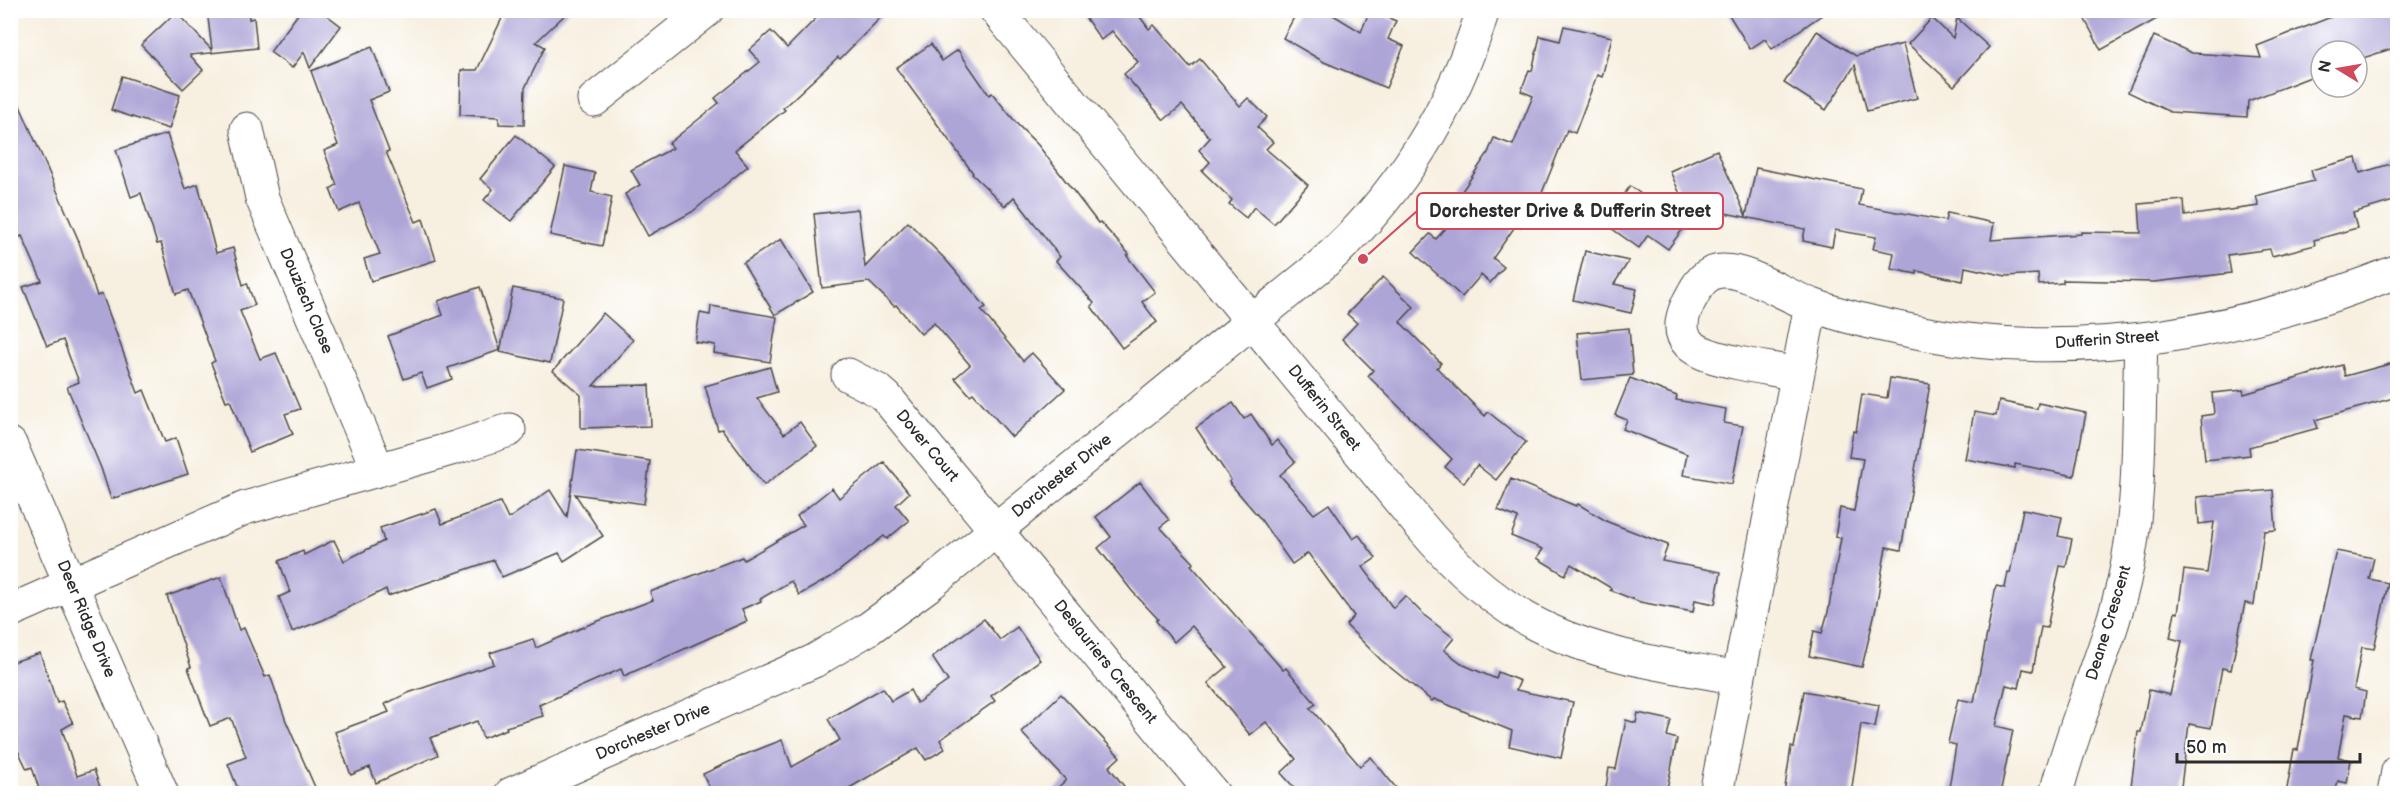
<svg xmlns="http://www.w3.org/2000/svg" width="2408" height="804" font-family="'Balsamiq Sans',sans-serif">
<rect width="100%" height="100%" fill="#fff"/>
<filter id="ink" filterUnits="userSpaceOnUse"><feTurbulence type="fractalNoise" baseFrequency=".0167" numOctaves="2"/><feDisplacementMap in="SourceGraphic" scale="12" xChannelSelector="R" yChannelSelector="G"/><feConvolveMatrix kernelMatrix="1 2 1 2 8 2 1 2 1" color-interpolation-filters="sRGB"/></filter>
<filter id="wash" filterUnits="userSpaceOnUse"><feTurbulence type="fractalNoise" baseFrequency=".008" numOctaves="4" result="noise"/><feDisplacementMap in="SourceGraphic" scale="24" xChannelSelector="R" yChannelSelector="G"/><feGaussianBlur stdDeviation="1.35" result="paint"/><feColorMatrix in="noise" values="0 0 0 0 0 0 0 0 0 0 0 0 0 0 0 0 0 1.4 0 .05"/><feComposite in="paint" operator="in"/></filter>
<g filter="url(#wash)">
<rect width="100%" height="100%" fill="#f7efdf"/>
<g id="blocks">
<!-- building -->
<g fill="#aea5d7">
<polygon points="207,10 248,10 249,19 254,18 257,48 190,55 203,70 183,89 141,45 176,12 212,50"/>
<polygon points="301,10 320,10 341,26 310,68 304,52 292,68 270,52"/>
<polygon points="506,10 570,10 536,42 545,47 525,88 524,125 499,124 499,117 460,115 461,70 477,70"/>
<polygon points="824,10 888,10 840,59 838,57 783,108 785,110 735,150 748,166 692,212 648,236 625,194 640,185 631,170 673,148 669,143 719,103 715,98 760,62 749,50 771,31 787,48"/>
<polygon points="1080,10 1140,10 1137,13 1149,29 1154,25 1190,67 1200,59 1240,106 1248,98 1267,117 1257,127 1273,142 1266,149 1308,185 1274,224 1254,207 1246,218 1229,204 1232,200 1202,171 1210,162 1199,150 1210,138 1182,105 1164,120 1124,74 1138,62 1112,31 1101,40"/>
<polygon points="1298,10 1325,10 1361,32 1370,10 1396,21 1388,39 1404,46 1386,88 1324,62 1283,38"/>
<polygon points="1726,10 1829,10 1772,49 1765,39 1750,49"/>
<polygon points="2080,10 2173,10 2101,50"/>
<polygon points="2349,10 2397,10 2397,47 2357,60 2357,51 2321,51 2321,73 2248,101 2247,117 2170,112 2128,92 2154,36 2192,53 2261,58 2257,46"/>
<polygon points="1932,18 1953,38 1957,18 1989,47 1954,86 1908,44"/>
<polygon points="1564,26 1612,37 1602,77 1597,75 1575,133 1567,130 1538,203 1520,228 1516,225 1493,258 1504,267 1490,283 1481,275 1462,297 1413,252 1430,234 1436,239 1471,201 1460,194 1488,153 1494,138 1513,145 1533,96 1521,91 1529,70 1532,71 1540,36 1560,41"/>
<polygon points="1817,31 1856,56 1903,44 1917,98 1867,111 1855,65 1826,110 1784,83"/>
<polygon points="931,44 942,61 958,50 989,95 992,93 1018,125 1038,145 1098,223 1100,222 1129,254 1127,256 1155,292 1142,302 1157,322 1122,348 1091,306 1094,303 1056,261 1060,257 1014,197 1005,206 972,174 973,173 896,68"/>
<polygon points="372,47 389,92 369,100 389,151 386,152 416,222 423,219 436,260 371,281 364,259 380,254 359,203 339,212 330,189 337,185 324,151 338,145 311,71"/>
<polygon points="122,76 180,95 169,129 111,110"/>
<polygon points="10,83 78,239 97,296 102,294 138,393 144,390 165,442 176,438 188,474 111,499 101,468 67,387 79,382 63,340 47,346 23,287 42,281 22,236 10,241"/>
<polygon points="167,134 185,189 198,184 216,253 233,248 243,285 247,283 255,305 240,311 260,359 276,353 300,409 285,414 293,434 250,452 230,400 226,401 211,363 215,361 188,290 176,294 161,243 157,244 141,193 131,197 116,150"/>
<polygon points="516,135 555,167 511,221 484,200 493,189 480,179"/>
<polygon points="1717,150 1746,216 1756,168 1862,189 1859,205 1945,221 1947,213 1994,223 1991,240 2081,234 2081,232 2141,233 2139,204 2184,200 2185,216 2259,206 2256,196 2314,181 2311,170 2356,158 2360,173 2397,162 2397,200 2353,213 2357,228 2314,240 2315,245 2272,256 2270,249 2228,255 2231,273 2154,282 2063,280 2063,283 2039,285 2038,274 2006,276 1965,267 1963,281 1917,271 1917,274 1891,269 1894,253 1873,249 1876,237 1835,230 1832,247 1803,241 1805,229 1725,213 1694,226 1670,171"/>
<polygon points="565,166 595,173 591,192 612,197 602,246 550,235"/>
<polygon points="1630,186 1685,226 1668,249 1648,235 1639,248 1604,223"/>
<polygon points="858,209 865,267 908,222 946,260 986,307 981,310 1023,361 1032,353 1065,389 1012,437 973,393 970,395 955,378 970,365 934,323 921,334 896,305 894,306 869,282 822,288 814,214"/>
<polygon points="781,239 813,292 775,315 743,263"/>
<polygon points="1585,251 1629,261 1614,284 1637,289 1631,313 1573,300"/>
<polygon points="1383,277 1414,307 1400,322 1441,363 1437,368 1485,416 1488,412 1526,442 1496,480 1477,465 1464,483 1445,467 1452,459 1368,376 1373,370 1342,339 1357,323 1347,314"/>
<polygon points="480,287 500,350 448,368 452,379 427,388 421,373 404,379 388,336 443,315 438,301"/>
<polygon points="513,288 563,298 550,363 500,352"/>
<polygon points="711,306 777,317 770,362 714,353 715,345 695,342 700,313 710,315"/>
<polygon points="603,313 633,340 593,386 649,385 651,426 581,428 581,395 553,371"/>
<polygon points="1629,328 1633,375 1582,380 1577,333"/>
<polygon points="2397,362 2397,397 2315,420 2318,428 2249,447 2250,455 2205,460 2201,416 2214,414 2212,393 2243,390 2244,394 2342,365 2345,376"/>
<polygon points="770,367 777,392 757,398 784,434 800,422 817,446 764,485 722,429 718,430 705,386"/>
<polygon points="1630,378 1677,396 1676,400 1726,409 1724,423 1743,426 1732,484 1683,475 1687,454 1623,429 1627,420 1615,415"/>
<polygon points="1890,378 1930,384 1901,550 1886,547 1876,608 1862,667 1809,656 1814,631 1822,633 1828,612 1841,538 1835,537 1840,508 1854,511 1863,459 1849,457 1853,431 1856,432 1862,394 1887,398"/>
<polygon points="1999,401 2037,409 2038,403 2086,413 2074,476 2015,464 2015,468 1965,459 1974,412 1996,416"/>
<polygon points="1233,403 1244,419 1251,414 1272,445 1277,440 1295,462 1280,475 1314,514 1329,504 1353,539 1359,535 1376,558 1363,567 1393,608 1405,596 1425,616 1454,638 1444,650 1464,665 1496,679 1498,672 1520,681 1516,690 1573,702 1561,758 1509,746 1512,731 1434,699 1432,701 1381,660 1346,625 1354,616 1308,553 1292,564 1259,517 1229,482 1231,480 1196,428"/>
<polygon points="577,450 650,461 644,504 575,494 603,536 564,561 559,553 502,577 494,560 388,596 386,589 323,620 292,632 279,597 290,592 279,561 303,551 304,555 334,540 344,561 384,541 380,528 436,509 442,524 500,502 508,519 550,490 567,517"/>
<polygon points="884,462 909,493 896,505 909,521 887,539 884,536 831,577 799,595 791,581 760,599 761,601 742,609 747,621 624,676 621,669 539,705 543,716 506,727 507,729 483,738 477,721 430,738 438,755 376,783 370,767 351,775 335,732 389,712 385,704 408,693 494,664 490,653 533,639 536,648 588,625 653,600 650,592 742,557 744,560 804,525 797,516 832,488 839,498"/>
<polygon points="1511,479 1576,506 1578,504 1608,522 1668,545 1662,561 1721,572 1715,604 1695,600 1693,612 1640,602 1610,590 1611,588 1571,564 1565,575 1537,558 1543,549 1511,536 1518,518 1498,510"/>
<polygon points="1140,482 1169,520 1160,527 1194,563 1191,565 1283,670 1286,668 1316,704 1310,708 1360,766 1371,757 1401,794 1300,794 1281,773 1296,759 1266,722 1250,735 1208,683 1227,667 1192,626 1174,642 1156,621 1158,619 1132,591 1098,548 1111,537 1096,517"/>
<polygon points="2273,490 2276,530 2264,531 2254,605 2245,603 2231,670 2222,668 2211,728 2189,724 2180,794 2130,794 2138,732 2141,732 2149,690 2170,695 2182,641 2170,638 2175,612 2178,613 2184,570 2207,573 2214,522 2199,524 2197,497"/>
<polygon points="2023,509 2062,517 2058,536 2072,539 2066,567 2060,566 2047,628 2041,627 2033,671 2023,669 2019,688 2006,685 1996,726 2013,730 2000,794 1948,794 1956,745 1948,743 1958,699 1974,702 1996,586 2005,588 2008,572 2010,573"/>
<polygon points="2336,551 2374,558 2369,579 2388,583 2374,649 2362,647 2354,689 2366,692 2362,717 2346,714 2338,757 2351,760 2347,783 2338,781 2335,794 2286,794 2294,749 2298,750 2314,660 2311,660"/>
<polygon points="221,577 239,630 244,628 265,677 270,675 286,721 318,794 240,794 228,764 246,757 231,718 210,726 188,668 191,667 167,596"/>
<polygon points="984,619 1000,640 1017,627 1040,660 991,696 995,701 940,740 945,749 926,760 918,748 839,794 712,794 703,774 744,755 782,740 792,767 840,740 828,719 883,688 891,701 910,690 917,703 948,681 932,657"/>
<polygon points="40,653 57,703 62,701 73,723 62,729 77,776 94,770 101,790 91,794 36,794 35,790 39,789 32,767 27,769 10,734 10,663"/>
<polygon points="1804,691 1879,705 1875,727 1861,724 1851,794 1784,794 1791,747 1794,748"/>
<polygon points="1061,694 1120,757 1109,767 1130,794 1051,794 1066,780 1021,732"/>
<polygon points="1638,713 1671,720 1667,736 1677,739 1666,794 1605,794 1609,768 1616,769 1626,720 1636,723"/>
</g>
</g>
</g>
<g filter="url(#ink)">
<use href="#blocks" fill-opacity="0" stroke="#4a4846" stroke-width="1.5"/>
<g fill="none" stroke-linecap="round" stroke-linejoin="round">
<!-- minor casing -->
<g stroke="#4a4846" stroke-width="35">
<g id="minor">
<path d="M996,10L1419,524C1455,567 1497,607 1548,630C1607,658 1675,666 1738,678"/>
<polyline points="594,100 707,10"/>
<polyline points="247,129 262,198 378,470"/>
<path d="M1797,374C1777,370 1758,367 1739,363C1696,354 1664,344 1693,294C1699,282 1708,271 1723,271C1751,271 1785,296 1812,305C1847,318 1885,326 1922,333C2082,364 2248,331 2398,271"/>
<polyline points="848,375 879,391 886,397 1213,794"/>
<polyline points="10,444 162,794"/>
<polyline points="10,611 245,508 458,447 509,430"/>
<path d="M511,794L814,661L868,629L930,584L1320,266C1398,198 1453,109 1483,10"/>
<polyline points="1716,794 1811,305"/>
<path d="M2056,794C2074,721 2107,653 2124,581C2142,503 2138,420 2141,340"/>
<polyline points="2394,794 2398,771"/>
</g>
</g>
<!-- minor -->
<use href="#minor" stroke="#fff" stroke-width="33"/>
</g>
</g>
<g text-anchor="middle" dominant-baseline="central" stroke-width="4.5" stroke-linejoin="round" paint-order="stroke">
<!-- street labels -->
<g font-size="16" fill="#2b2b2b" stroke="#fff">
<text transform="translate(306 301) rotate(67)">Douziech Close</text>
<text transform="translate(2107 340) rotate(-4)">Dufferin Street</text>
<text transform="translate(1324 408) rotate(51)">Dufferin Street</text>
<text transform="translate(927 446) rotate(50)">Dover Court</text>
<text transform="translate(1062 476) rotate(-39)">Dorchester Drive</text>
<text transform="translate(86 619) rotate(67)">Deer Ridge Drive</text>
<text transform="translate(2109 623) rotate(-73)">Deane Crescent</text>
<text transform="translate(1105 662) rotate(51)">Deslauriers Crescent</text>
<text transform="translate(653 732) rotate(-23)">Dorchester Drive</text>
</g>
</g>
<!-- callouts -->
<path fill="none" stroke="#d1495b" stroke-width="2" d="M1363 259L1417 211"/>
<circle fill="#d1495b" stroke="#fff" stroke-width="2" cx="1363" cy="259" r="6"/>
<rect fill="#fff" stroke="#d1495b" stroke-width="2" x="1417" y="193" width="306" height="36" rx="6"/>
<g font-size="18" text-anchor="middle" font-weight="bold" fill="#2b2b2b">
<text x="1570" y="217">Dorchester Drive &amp; Dufferin Street</text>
</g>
<!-- margin -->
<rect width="2408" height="804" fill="none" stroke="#fff" stroke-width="36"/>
<!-- north arrow -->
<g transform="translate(2339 69) rotate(281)"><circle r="28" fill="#ffffff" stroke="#aaaaaa" stroke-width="1.5"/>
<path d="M0-4.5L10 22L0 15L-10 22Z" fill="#d1495b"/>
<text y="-9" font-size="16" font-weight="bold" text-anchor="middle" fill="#2b2b2b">N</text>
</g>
<!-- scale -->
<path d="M2177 753v9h183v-9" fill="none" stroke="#2b2b2b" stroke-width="3"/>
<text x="2186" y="753" font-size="18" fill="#2b2b2b" stroke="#ffffff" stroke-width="4.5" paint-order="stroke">50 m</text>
</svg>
